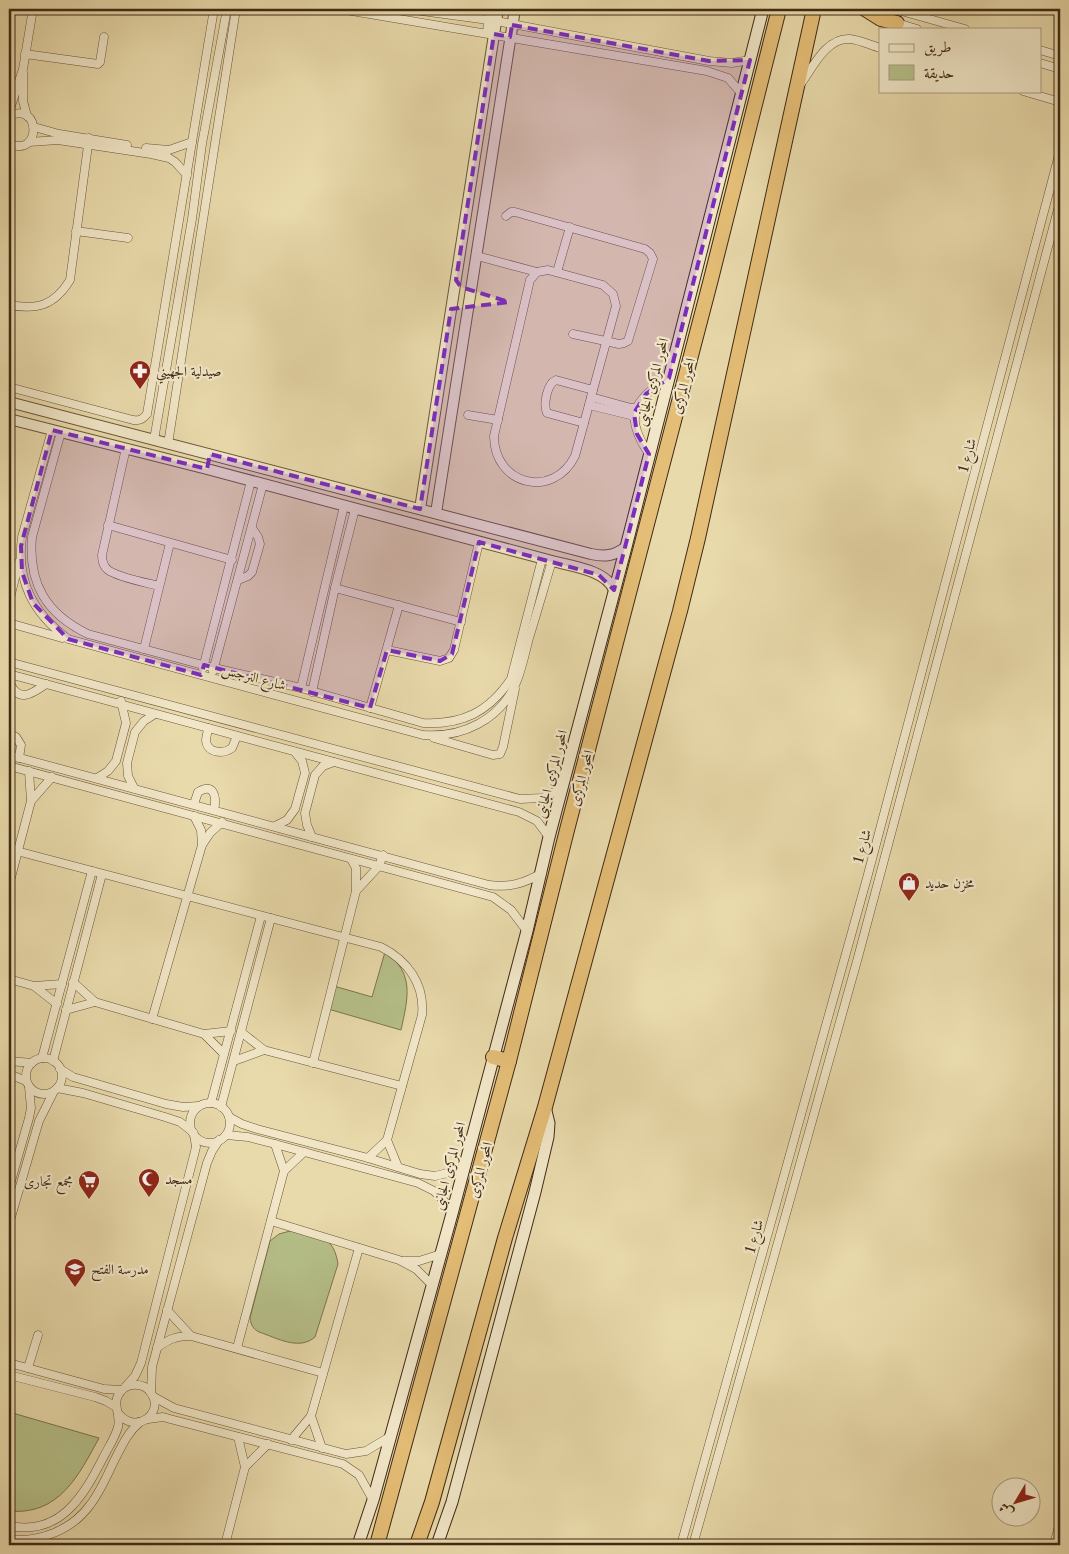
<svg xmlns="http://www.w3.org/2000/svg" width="1069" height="1554" font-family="'Libre Caslon Text',Amiri,serif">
<rect width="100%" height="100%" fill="#e9daab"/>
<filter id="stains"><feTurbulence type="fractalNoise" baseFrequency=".004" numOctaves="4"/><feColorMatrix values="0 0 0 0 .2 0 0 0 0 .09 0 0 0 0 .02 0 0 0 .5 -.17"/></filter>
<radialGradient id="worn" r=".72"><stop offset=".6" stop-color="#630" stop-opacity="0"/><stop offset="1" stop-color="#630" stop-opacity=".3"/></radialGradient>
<!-- green -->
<g fill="#b6c089" stroke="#7b7550">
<path d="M385,952C415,973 408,998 401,1030L328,1009L334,986L372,997Z"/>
<path d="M290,1231C299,1233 321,1237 328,1242C334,1246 337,1257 338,1264L315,1337C299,1351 277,1338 259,1332C253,1329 251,1325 250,1318L270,1241L279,1234Z"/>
<path d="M9,1412L99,1438C79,1475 59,1516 9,1511Z"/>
</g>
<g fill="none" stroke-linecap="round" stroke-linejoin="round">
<!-- minor casing -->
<g stroke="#6a563b" stroke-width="9">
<g id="minor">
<polyline points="340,9 707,71 728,78 742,94"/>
<polyline points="407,9 496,21 709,61 732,63 750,60"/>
<polyline points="894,9 965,29"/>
<polyline points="897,23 917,29"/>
<polyline points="487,33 489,9"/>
<polyline points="1040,50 1060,56"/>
<polyline points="25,54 98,64 100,62 104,37"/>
<polyline points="1040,63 1060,69"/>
<polyline points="23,73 23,101 27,116"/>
<path d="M800,85C812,69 826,37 850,39C860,40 870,45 880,48"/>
<polyline points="1023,91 1060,102"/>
<polyline points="9,112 23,69 33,9"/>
<path d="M9,116C42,100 41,160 9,143"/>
<polyline points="34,127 59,134 127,145"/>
<polyline points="29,142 58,140 151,154 169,158 175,162 187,175"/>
<polyline points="146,148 169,150 192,142"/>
<polyline points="506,216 511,212 515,212 645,249 650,253 653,259 628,341 624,343 619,344 573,334"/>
<polyline points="76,231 128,238"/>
<polyline points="477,256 537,272"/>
<path d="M548,270L603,285L613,294L616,306L575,456C553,500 494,485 494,436L530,280L537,272Z"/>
<polyline points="557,272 570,227"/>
<path d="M9,305C37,310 54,306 70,280L89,138"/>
<path d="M9,387L133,420C140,421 143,419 147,414L214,9"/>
<polyline points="591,397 631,408 637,408"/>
<polyline points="589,405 630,415 635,418"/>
<polyline points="468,415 498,420"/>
<path d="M584,423L547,413C543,404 547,384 556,380L593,390"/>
<path d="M52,430L22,537C16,581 33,613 68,639L423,735C462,738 500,720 516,683C522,669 525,653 529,638C537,613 544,587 552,561"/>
<path d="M61,432L32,537C28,583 46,614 88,634L214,668L301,688L423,723C462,725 489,712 511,679L542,559"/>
<polyline points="154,440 192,219 202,144 227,9"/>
<polyline points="168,444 236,9"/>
<path d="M126,448L102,555C102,561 103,566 108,570C117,577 147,583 159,586"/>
<path d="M649,454C624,417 632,400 669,378"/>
<polyline points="108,525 232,560"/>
<polyline points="238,580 248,576 252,572 260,544 258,537 252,528"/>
<polyline points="335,588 461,622"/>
<polyline points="9,602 19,562"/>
<polyline points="9,623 62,638"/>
<polyline points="144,649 170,543"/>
<polyline points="387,650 440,661 449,658 454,650 479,542"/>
<polyline points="9,662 520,799 542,798 563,788"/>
<polyline points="203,668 251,481"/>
<polyline points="213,671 263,484"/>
<polyline points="9,674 519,812 537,821 549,837"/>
<path d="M9,681C18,704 32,694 46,684"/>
<polyline points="301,688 344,506"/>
<polyline points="312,692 335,588 355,509"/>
<polyline points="370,708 399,605"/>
<path d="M208,728C208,732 206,737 206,740C207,754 224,754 232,748L237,736"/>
<polyline points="9,734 16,737 21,745 19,758"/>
<polyline points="434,738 493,755 500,754 503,747 515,689"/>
<path d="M9,755L489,885C509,888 525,883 542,873"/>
<polyline points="9,766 493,897 511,910 527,931"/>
<polyline points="97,778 108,771 116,761 126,723 121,701"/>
<polyline points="134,788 128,776 127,763 135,732 144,721 155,714"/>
<polyline points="31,801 52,777"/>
<path d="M194,804L198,792C214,782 217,797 214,810"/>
<polyline points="275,826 287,820 295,809 305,773 302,761 295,752"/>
<polyline points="312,837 307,825 305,813 315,775 323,766 334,762"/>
<polyline points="202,845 210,833 222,822"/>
<path d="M9,849L381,947C407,960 425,984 422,1015L387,1140L368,1158"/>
<polyline points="9,885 31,801 29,771"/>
<polyline points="356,891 379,866 383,855"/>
<polyline points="9,979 34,986 62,984"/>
<polyline points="73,982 95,1002 204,1034 231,1031"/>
<polyline points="34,986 57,1004"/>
<polyline points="66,1010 95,1002"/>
<polyline points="152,1019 202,845 201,830 194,816"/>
<polyline points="241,1032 264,1050 402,1086"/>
<polyline points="204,1034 224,1054"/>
<polyline points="42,1058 92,871"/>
<circle cx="44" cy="1076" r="18"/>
<polyline points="9,1061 32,1063"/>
<polyline points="53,1061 102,874"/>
<polyline points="234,1061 264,1050"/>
<polyline points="313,1063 356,891 356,868 351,859"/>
<polyline points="60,1069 73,1077 166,1104 183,1107 199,1106"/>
<polyline points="9,1074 26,1081"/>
<polyline points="57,1088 83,1093 165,1117 180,1122 193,1132"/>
<polyline points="211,1103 261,916"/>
<circle cx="210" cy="1123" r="20"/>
<polyline points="221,1107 271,918"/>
<polyline points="229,1117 242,1124 257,1129 368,1158 420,1174 435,1176 464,1169"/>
<polyline points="226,1135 248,1137 275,1144 418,1183 434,1191 453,1210"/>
<polyline points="387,1140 398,1167"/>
<polyline points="275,1144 284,1171"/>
<polyline points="9,1188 29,1118 31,1108 29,1087"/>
<polyline points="271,1221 399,1260 416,1269 432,1285"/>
<polyline points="9,1224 39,1121 54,1091"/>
<polyline points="403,1261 419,1261 441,1254"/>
<polyline points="167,1310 191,1336"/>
<path d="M157,1348C168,1339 177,1336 191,1336L323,1373"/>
<polyline points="237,1348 284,1171 304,1152"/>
<polyline points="9,1363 104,1389 122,1390"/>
<polyline points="28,1368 38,1335"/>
<polyline points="9,1375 95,1397 106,1401 116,1407"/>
<polyline points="126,1386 135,1376 141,1363 193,1159 196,1147 194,1134"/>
<polyline points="151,1393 152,1367 207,1163 212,1151 219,1140"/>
<polyline points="154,1397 174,1408 346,1454 366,1451 391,1436"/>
<polyline points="311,1416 322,1448"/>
<polyline points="148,1419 163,1417 170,1419 343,1464 359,1475 373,1500"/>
<polyline points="291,1440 311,1416 359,1248"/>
<polyline points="245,1467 268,1444"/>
<path d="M9,1526C60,1536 83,1497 103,1458C108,1448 115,1438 118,1427C121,1415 112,1404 119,1394C126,1382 144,1382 151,1393C165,1413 136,1435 119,1414"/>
<path d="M9,1539C39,1543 72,1530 90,1505C100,1492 107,1476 114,1461C121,1448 127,1433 139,1423"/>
<polyline points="225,1545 245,1467 238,1437"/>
<polyline points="681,1545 867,878 1060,151"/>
<polyline points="693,1545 857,961 1060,202"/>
<polyline points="1054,1545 1060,1522"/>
</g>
</g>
<!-- tertiary casing -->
<g stroke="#6a563b" stroke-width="12">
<g id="tertiary">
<path d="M9,402L591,554C605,557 614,556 626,547"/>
<path d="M9,419L207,469L552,561C571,566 606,570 614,590"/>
<polyline points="420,509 498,9"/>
<polyline points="436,513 515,9"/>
</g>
</g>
<!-- secondary casing -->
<g stroke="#402a16" stroke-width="13">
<g id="secondary">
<polyline points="358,1545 373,1500 453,1210 527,931 549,837 626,547 763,9"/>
<polyline points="437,1545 452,1502 535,1192 548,1137 549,1123 545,1107"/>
</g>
</g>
<!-- trunk casing -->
<g stroke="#402a16" stroke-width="16">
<g id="trunk">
<polyline points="865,9 881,19 897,23"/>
<polyline points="493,1057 509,1061"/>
<polyline points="377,1545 509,1061 567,830 710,283 779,9"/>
<polyline points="417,1545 432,1502 505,1238 545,1107 680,611 698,538 814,9"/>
</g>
</g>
<!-- minor -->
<use href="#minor" stroke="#f1e7c8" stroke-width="8"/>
<!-- tertiary -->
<use href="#tertiary" stroke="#f1e7c8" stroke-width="10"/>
<!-- secondary -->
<use href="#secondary" stroke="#f1e7c8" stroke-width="11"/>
<!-- trunk -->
<use href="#trunk" stroke="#e4bd76" stroke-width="14"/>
</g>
<!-- marked area -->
<path fill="#7b2cbf" fill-opacity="0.2" stroke="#7b2cbf" stroke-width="4" stroke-dasharray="10 6" stroke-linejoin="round" d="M512,25L709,61L750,60L669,378L646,394L634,413L637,434L649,454L614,590L599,575L479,542L452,654L440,661L387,650L370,708L204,665L201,675L68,639L33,603L22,572L21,546L52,430L207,469L210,454L420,509L451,309L509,302L461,287L456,280L494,34L510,37Z"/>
<!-- icons -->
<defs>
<g id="pharmacy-pin" transform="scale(1.125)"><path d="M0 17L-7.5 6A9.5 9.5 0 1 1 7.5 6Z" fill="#8f2418" stroke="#f1e7c8"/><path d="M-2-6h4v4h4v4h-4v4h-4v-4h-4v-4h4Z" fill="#fff"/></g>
<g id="shop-pin" transform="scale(1.125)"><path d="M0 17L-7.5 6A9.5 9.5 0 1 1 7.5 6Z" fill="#8f2418" stroke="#f1e7c8"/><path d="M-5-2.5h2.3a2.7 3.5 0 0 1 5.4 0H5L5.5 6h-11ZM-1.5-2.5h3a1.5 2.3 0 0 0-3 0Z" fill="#fff"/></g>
<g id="mosque-pin" transform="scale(1.125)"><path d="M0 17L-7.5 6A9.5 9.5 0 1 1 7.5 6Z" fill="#8f2418" stroke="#f1e7c8"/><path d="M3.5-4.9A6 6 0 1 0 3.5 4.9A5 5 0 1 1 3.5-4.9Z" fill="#fff"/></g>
<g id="supermarket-pin" transform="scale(1.125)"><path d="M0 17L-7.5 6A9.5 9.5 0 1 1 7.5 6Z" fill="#8f2418" stroke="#f1e7c8"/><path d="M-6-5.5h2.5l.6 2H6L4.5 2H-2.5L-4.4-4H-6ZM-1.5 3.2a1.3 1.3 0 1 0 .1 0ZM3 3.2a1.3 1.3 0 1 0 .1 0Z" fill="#fff"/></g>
<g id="school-pin" transform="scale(1.125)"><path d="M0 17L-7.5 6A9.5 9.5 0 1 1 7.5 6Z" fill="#8f2418" stroke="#f1e7c8"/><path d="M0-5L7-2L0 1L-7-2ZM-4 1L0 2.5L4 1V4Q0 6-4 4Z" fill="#fff"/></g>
</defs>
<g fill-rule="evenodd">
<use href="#pharmacy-pin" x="140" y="371"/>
<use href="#shop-pin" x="909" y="883"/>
<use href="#mosque-pin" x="149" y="1179"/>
<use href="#supermarket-pin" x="89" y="1181"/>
<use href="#school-pin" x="75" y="1269"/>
</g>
<g text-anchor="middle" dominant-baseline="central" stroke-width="4.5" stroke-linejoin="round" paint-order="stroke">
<!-- poi labels -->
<g font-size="14" fill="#402a16" stroke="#f1e7c8" text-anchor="start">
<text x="156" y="371">صيدلية الجهيني</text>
<text x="925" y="883">مخزن حديد</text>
<text x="165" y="1179">مسجد</text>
<text x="73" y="1181" text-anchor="end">مجمع تجارى</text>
<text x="91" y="1269">مدرسة الفتح</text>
</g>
<!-- street labels -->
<g font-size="14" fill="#402a16" stroke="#f1e7c8">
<text transform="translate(652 382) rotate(-75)">المحور المركزى الجانبى</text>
<text transform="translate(683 386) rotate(-75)">المحور المركزى</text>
<text transform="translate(967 455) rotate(-75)">شارع 1</text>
<text transform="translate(254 677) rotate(15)">شارع النرجس</text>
<text transform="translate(551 774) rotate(-75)">المحور المركزى الجانبى</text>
<text transform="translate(581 778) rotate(-75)">المحور المركزى</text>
<text transform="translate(862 846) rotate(-75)">شارع 1</text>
<text transform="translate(449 1166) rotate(-75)">المحور المركزى الجانبى</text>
<text transform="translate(480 1170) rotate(-75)">المحور المركزى</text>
<text transform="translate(754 1236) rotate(-74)">شارع 1</text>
</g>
</g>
<!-- margin -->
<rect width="1069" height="1554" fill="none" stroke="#e9daab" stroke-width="30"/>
<rect x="10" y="10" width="1049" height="1534" fill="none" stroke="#402a16" stroke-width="2.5"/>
<rect x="15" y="15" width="1039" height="1524" fill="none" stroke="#402a16"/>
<!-- legend -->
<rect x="879" y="28" width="162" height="65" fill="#f1e7c8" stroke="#aa9b81"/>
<rect x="889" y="44" width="25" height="8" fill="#f1e7c8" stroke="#aa9b81"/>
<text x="924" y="52" font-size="15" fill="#402a16">طريق</text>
<rect x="889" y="65" width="25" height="15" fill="#b6c089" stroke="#aa9b81"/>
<text x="924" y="78" font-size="15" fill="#402a16">حديقة</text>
<!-- north arrow -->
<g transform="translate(1016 1502) rotate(232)"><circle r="24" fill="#f1e7c8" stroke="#aa9b81"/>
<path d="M0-4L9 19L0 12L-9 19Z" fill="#8f2418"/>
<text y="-8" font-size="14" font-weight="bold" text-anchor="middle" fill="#402a16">ش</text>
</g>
<rect width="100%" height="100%" filter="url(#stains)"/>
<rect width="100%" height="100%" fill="url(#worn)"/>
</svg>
